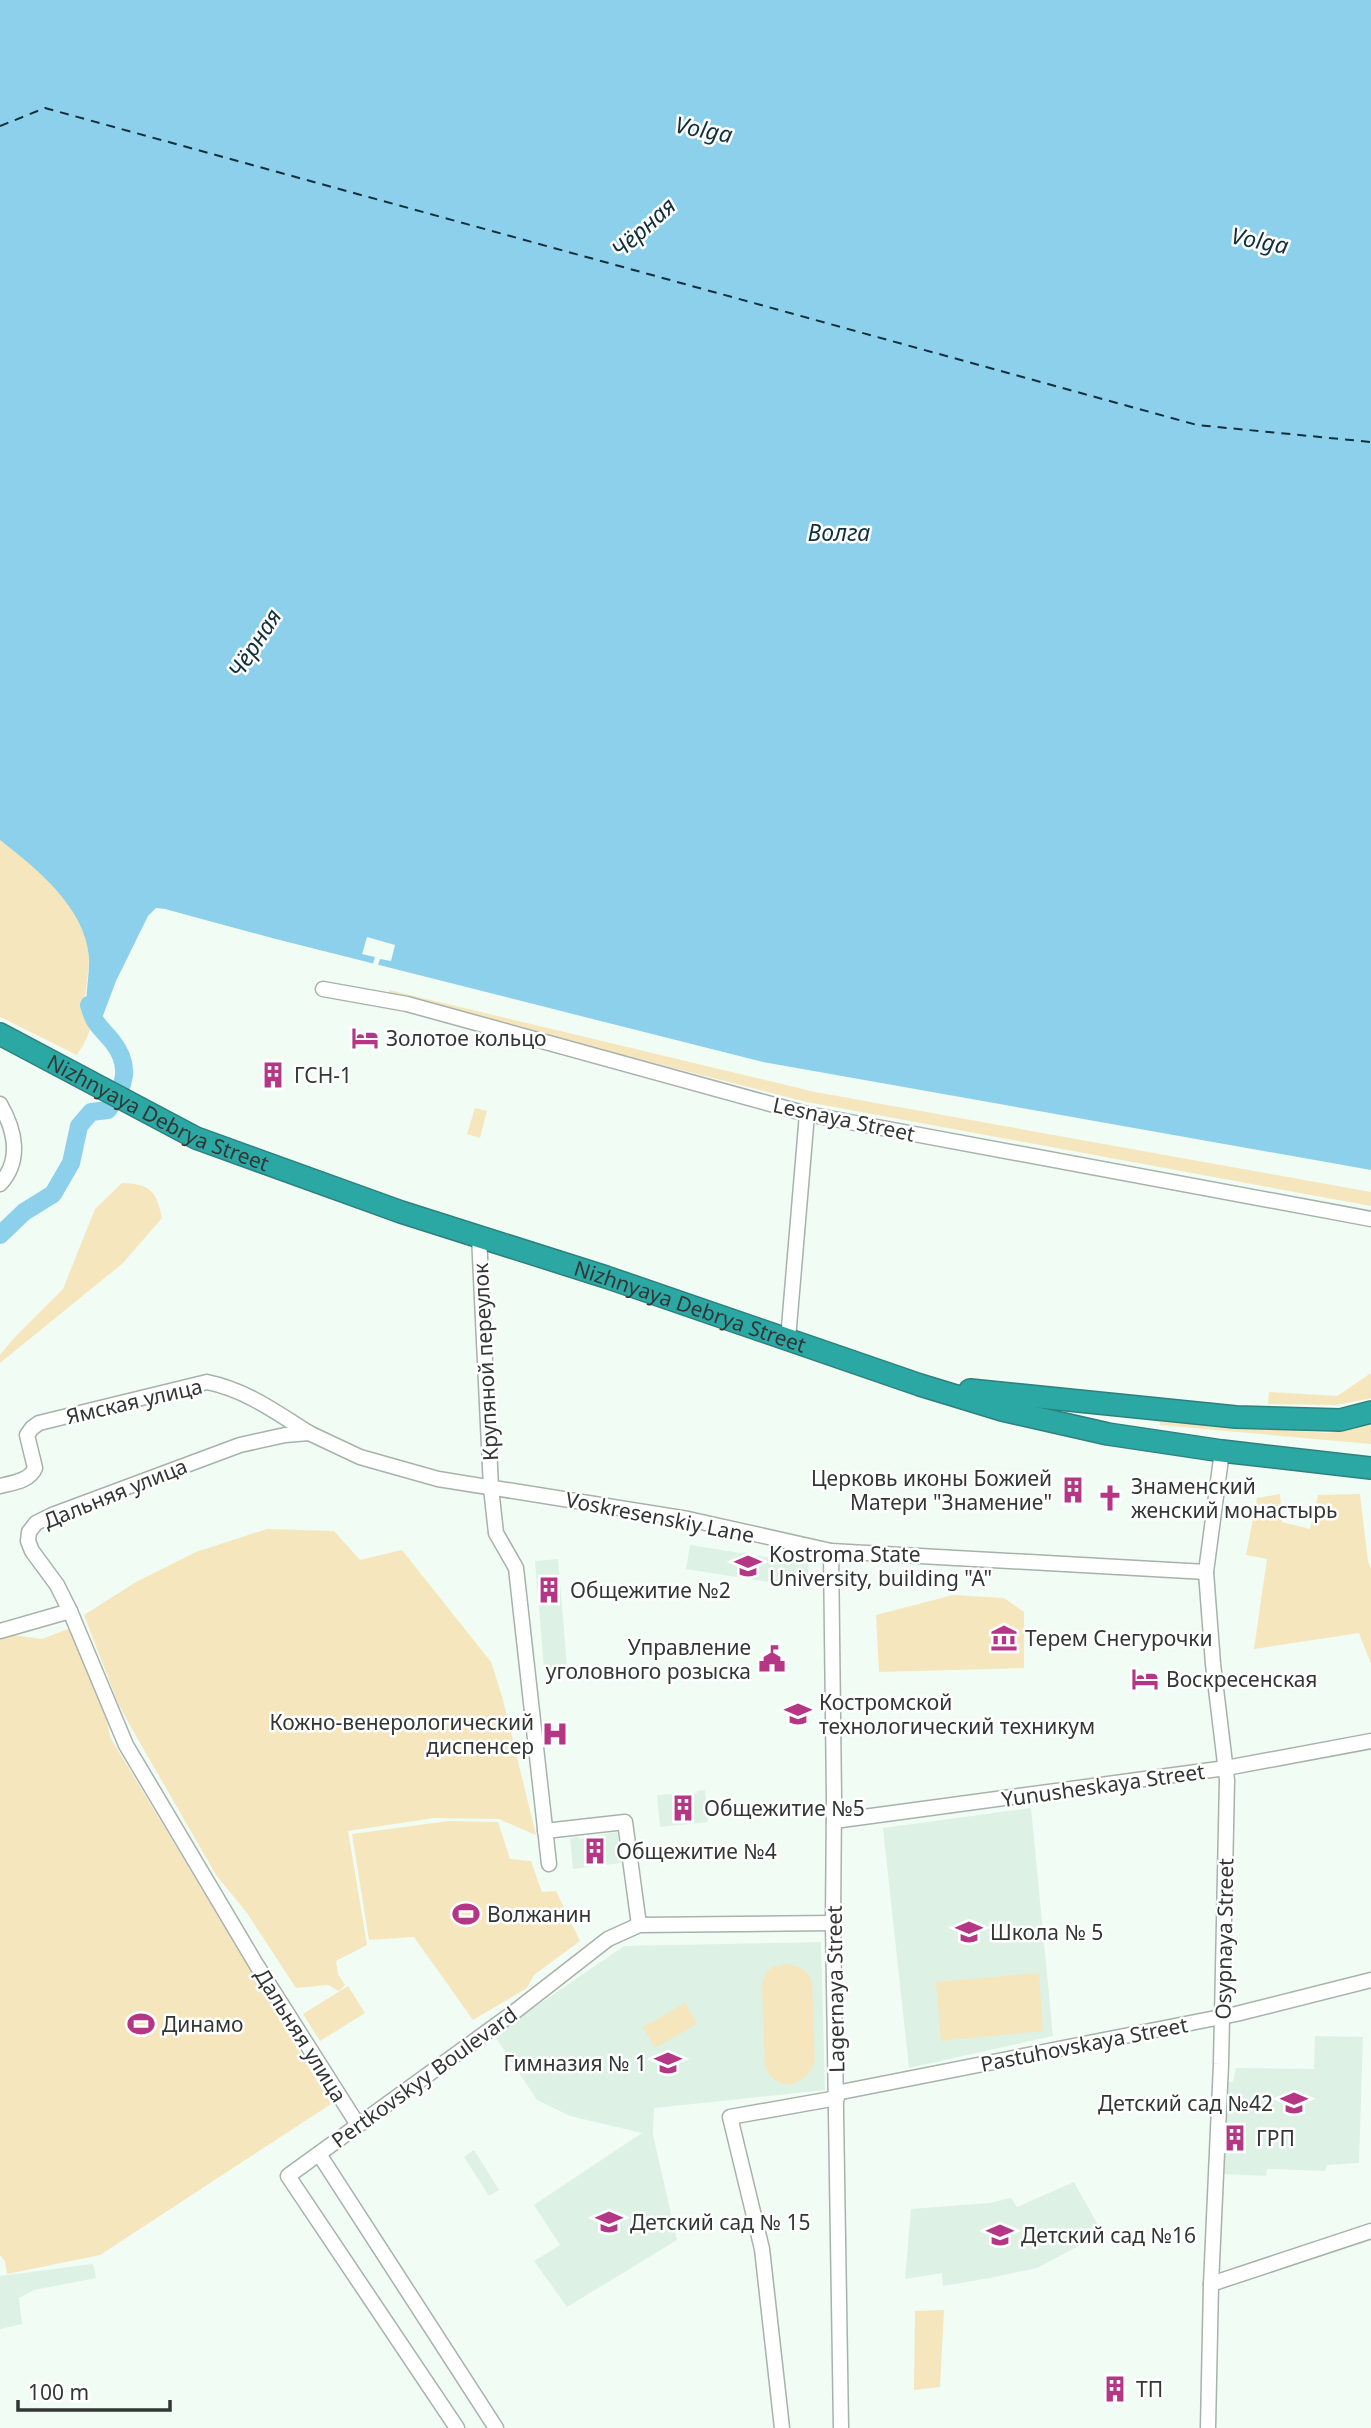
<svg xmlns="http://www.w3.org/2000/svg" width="1371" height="2428" font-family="'Noto Sans',sans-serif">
<rect width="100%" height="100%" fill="#f1fcf5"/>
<!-- built -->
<g fill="#def1e5">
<polygon points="690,1545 809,1564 806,1588 686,1569"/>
<polygon points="558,1559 567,1667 544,1669 535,1561"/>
<polygon points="705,1790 708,1822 660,1827 657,1795 697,1793 697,1791"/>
<polygon points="1031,1808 1053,2036 909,2068 883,1828"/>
<polygon points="617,1832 621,1863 573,1869 570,1838 578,1837 579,1839"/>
<polygon points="821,1942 825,2090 654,2108 653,2135 677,2240 567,2307 534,2261 560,2245 534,2205 642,2133 570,2116 537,2100 494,2035 624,1946"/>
<polygon points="1315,2036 1363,2037 1359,2163 1327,2165 1325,2171 1267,2169 1266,2176 1224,2174 1227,2082 1233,2082 1236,2068 1314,2069"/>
<polygon points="474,2150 499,2190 489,2196 464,2157"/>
<polygon points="1074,2182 1099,2227 1082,2244 1037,2268 990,2278 943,2286 942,2273 905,2279 911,2209 990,2203 1011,2198 1017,2207"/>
<polygon points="93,2264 96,2278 34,2290 19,2298 22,2324 0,2329 0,2276"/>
</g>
<!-- green -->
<g fill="#f6e6bd">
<path d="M0,840C37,866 86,907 89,957C89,971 86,985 85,999C85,1009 90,1017 90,1026C90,1035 82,1047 77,1055L0,1017Z"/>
<polygon points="389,990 815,1092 1371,1192 1371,1206 807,1102 388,995"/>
<polygon points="475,1108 487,1111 480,1138 467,1134"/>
<path d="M122,1183C150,1184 156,1190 162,1218L123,1263L0,1363V1355L15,1337L63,1289L95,1209Z"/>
<polygon points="1371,1373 1371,1398 1368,1399 1336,1405 1268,1404 1269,1392 1337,1396"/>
<polygon points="1160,1422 1328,1433 1371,1425 1371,1444 1160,1425"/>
<polygon points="1280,1494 1282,1522 1310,1529 1318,1495 1360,1494 1368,1562 1371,1568 1371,1664 1359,1633 1254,1649 1267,1559 1246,1555 1257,1498"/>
<polygon points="267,1529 334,1531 360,1560 402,1550 491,1662 502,1696 536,1835 499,1819 434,1818 348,1831 367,1945 336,1961 338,1974 345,1985 339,1991 328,1985 296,1988 247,1913 216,1875 132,1729 118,1703 84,1615 136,1582 196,1552"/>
<polygon points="953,1595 1004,1598 1024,1612 1024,1668 879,1672 876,1615"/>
<polygon points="71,1628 105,1708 110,1737 331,2104 100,2255 7,2274 5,2261 0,2255 0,1639 6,1634 42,1639"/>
<polygon points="449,1821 498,1822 510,1859 531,1861 542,1892 556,1891 580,1941 534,1975 527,1988 473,2020 414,1937 369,1940 352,1834"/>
<path d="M785,1964C798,1965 805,1969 812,1980L815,2059C808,2088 774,2095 765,2065L762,1985L765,1974L773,1967Z"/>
<polygon points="1039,1973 1043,2031 941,2041 936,1982"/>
<polygon points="348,1986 365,2013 320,2041 303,2014"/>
<polygon points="685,2003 697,2024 655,2048 643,2027"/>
<polygon points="944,2310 940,2387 914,2390 915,2311"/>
</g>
<!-- water -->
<path fill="#8dd0eb" d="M0,0H1371V1170L763,1062L272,938L165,909L156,908L148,916L116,981L101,1021L97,1027L90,1026C82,1002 90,981 89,957C85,907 36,868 0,840Z"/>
<!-- pier -->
<polygon fill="#f1fcf5" points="367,937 395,945 391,961 380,959 377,968 372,967 375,957 362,954"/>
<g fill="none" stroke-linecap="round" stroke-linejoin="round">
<!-- river -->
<path stroke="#8dd0eb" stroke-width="18" d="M0,1235L24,1212L53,1194L71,1163L79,1126L91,1112L108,1110C125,1087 132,1066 112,1041C99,1025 95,1026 89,1005"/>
<!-- ferry -->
<polyline stroke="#11303c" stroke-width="2" stroke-dasharray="9 7" stroke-linecap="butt" points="0,126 45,108 1197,425 1371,442"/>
<!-- minor casing -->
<g stroke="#a7b2ab" stroke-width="17">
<g id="minor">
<polyline points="323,989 407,1004 807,1114 1371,1219"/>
<path d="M0,1104C15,1130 22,1160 0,1184"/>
<polyline points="479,1236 491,1488 496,1533 516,1568 549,1864"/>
<polyline points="788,1339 807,1114"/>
<path d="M0,1486C12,1483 30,1481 35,1468L27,1435L32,1428L39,1423L207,1382C246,1390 276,1412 309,1433"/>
<polyline points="831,1551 834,1799 833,1923 841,2428"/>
<polyline points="0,1631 70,1611"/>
<polyline points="834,1821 1226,1768 1371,1741"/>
<polyline points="545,1831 625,1822 639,1925"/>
<polyline points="836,2093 1236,2014 1371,1980"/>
<polyline points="358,2125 256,1964 126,1745 70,1611 57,1585 32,1551 28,1541 29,1532 36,1523 52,1515 240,1445 285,1435 309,1433 360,1457 438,1479 688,1519 831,1551 1206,1572"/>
<polyline points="319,2154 496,2428"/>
<polyline points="1211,2284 1371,2231"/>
<polyline points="457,2428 288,2176 513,2013 608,1939 639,1925 833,1923"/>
<polyline points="782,2428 762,2249 730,2117 837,2098"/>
<polyline points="1208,2428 1211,2284 1221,2064 1227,1780 1213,1664 1206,1572 1222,1451"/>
</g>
</g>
<!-- highway casing -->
<g stroke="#2e807d" stroke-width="24">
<g id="highway">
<path id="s1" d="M0,1034L196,1138L401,1212L606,1277L920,1385L1002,1410L1108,1434L1222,1451L1371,1468"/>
<polyline points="970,1390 1236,1417 1340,1420 1371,1412"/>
</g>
</g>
<!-- minor -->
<use href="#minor" stroke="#fff" stroke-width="14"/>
<!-- highway -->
<use href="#highway" stroke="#2ca8a4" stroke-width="21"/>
</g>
<!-- icons -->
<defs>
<g id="hotel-bare" transform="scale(2.1)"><path d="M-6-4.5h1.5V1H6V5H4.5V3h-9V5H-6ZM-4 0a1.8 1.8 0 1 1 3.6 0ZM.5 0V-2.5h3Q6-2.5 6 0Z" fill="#b43685" stroke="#fff" stroke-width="2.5" paint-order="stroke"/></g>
<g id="building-bare" transform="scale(2.1)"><path d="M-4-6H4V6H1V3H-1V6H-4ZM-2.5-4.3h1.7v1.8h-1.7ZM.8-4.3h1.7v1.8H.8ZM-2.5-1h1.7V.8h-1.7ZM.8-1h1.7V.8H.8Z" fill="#b43685" stroke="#fff" stroke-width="2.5" paint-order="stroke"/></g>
<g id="church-bare" transform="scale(2.1)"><path d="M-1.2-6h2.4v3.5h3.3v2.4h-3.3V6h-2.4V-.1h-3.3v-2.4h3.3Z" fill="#b43685" stroke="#fff" stroke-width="2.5" paint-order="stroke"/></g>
<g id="university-bare" transform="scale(2.1)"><path d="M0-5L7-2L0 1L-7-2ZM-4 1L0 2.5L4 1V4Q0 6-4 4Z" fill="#b43685" stroke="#fff" stroke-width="2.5" paint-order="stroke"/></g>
<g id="museum-bare" transform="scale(2.1)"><path d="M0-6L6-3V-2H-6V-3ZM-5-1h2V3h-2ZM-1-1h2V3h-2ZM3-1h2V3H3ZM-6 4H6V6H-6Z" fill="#b43685" stroke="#fff" stroke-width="2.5" paint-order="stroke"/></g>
<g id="civic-bare" transform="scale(2.1)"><path d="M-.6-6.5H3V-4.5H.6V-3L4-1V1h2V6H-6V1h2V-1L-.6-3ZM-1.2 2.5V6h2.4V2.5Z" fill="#b43685" stroke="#fff" stroke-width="2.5" paint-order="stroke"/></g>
<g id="hospital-bare" transform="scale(2.1)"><path d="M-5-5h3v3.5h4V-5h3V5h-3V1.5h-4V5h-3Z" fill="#b43685" stroke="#fff" stroke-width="2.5" paint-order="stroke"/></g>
<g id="stadium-bare" transform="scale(2.1)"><path d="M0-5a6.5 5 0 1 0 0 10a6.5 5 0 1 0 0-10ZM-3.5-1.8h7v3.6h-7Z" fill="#b43685" stroke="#fff" stroke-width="2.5" paint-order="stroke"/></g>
<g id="school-bare" transform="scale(2.1)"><path d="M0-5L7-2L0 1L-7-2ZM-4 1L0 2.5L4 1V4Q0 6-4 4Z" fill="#b43685" stroke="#fff" stroke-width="2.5" paint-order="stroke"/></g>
</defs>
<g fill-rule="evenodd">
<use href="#hotel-bare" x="365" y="1038"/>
<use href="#building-bare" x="273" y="1075"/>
<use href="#building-bare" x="1073" y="1490"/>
<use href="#church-bare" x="1110" y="1498"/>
<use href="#university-bare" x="748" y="1566"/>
<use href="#building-bare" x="549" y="1590"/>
<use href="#museum-bare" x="1004" y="1638"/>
<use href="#civic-bare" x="772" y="1659"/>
<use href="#hotel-bare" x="1145" y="1679"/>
<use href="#university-bare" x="798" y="1714"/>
<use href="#hospital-bare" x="555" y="1734"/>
<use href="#building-bare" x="683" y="1808"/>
<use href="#building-bare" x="595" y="1851"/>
<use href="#stadium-bare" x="466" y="1914"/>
<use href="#school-bare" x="969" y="1932"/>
<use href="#stadium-bare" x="141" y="2024"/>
<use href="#school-bare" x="668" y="2063"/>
<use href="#school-bare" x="1294" y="2103"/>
<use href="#building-bare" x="1235" y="2138"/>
<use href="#school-bare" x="609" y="2222"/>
<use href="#school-bare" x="1000" y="2235"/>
<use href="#building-bare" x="1115" y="2389"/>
</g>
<g text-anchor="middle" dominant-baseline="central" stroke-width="5" stroke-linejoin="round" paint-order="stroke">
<!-- poi labels -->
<g font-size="21" fill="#323634" stroke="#fff" text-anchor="start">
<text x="386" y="1038">Золотое кольцо</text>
<text x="294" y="1075">ГСН-1</text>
<text x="1052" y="1478" text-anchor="end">Церковь иконы Божией<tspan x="1052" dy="24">Матери "Знамение"</tspan></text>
<text x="1131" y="1486">Знаменский<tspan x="1131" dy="24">женский монастырь</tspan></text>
<text x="769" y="1554">Kostroma State<tspan x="769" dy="24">University, building "A"</tspan></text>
<text x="570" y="1590">Общежитие №2</text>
<text x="1025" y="1638">Терем Cнегурочки</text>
<text x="751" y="1647" text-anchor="end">Управление<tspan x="751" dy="24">уголовного розыска</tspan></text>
<text x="1166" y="1679">Воскресенская</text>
<text x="819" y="1702">Костромской<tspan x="819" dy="24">технологический техникум</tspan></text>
<text x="534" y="1722" text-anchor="end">Кожно-венерологический<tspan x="534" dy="24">диспенсер</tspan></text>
<text x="704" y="1808">Общежитие №5</text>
<text x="616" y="1851">Общежитие №4</text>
<text x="487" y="1914">Волжанин</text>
<text x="990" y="1932">Школа № 5</text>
<text x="162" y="2024">Динамо</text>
<text x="647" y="2063" text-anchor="end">Гимназия № 1</text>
<text x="1273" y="2103" text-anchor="end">Детский сад №42</text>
<text x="1256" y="2138">ГРП</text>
<text x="630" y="2222">Детский сад № 15</text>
<text x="1021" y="2235">Детский сад №16</text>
<text x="1136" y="2389">ТП</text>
</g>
<!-- street labels -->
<g font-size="21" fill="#323634" stroke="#fff">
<text stroke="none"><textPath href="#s1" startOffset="177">Nizhnyaya Debrya Street</textPath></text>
<text transform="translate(844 1119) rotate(12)">Lesnaya Street</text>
<text stroke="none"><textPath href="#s1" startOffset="744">Nizhnyaya Debrya Street</textPath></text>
<text transform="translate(485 1362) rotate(-93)">Крупяной переулок</text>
<text transform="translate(134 1401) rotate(-13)">Ямская улица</text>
<text transform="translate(115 1493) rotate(-22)">Дальняя улица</text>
<text transform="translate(660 1517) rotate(11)">Voskresenskiy Lane</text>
<text transform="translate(1103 1785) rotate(-8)">Yunusheskaya Street</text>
<text transform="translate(1224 1939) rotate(-89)">Osypnaya Street</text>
<text transform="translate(835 1989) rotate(-91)">Lagernaya Street</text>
<text transform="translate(301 2035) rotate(58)">Дальняя улица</text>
<text transform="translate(1084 2044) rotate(-11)">Pastuhovskaya Street</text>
<text transform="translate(424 2077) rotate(-36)">Pertkovskyy Boulevard</text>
</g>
<!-- water labels -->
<g font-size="23" font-style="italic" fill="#11303c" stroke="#fff">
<text transform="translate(704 129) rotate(11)">Volga</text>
<text transform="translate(643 227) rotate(-42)">Чёрная</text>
<text transform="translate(1260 240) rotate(11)">Volga</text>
<text x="839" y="532">Волга</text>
<text transform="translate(254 643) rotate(-57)">Чёрная</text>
</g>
</g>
<!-- scale -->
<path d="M18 2400v10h152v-10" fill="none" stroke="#323634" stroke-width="3.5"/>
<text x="28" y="2400" font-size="21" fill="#323634" stroke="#ffffff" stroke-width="5" paint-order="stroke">100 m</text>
</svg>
